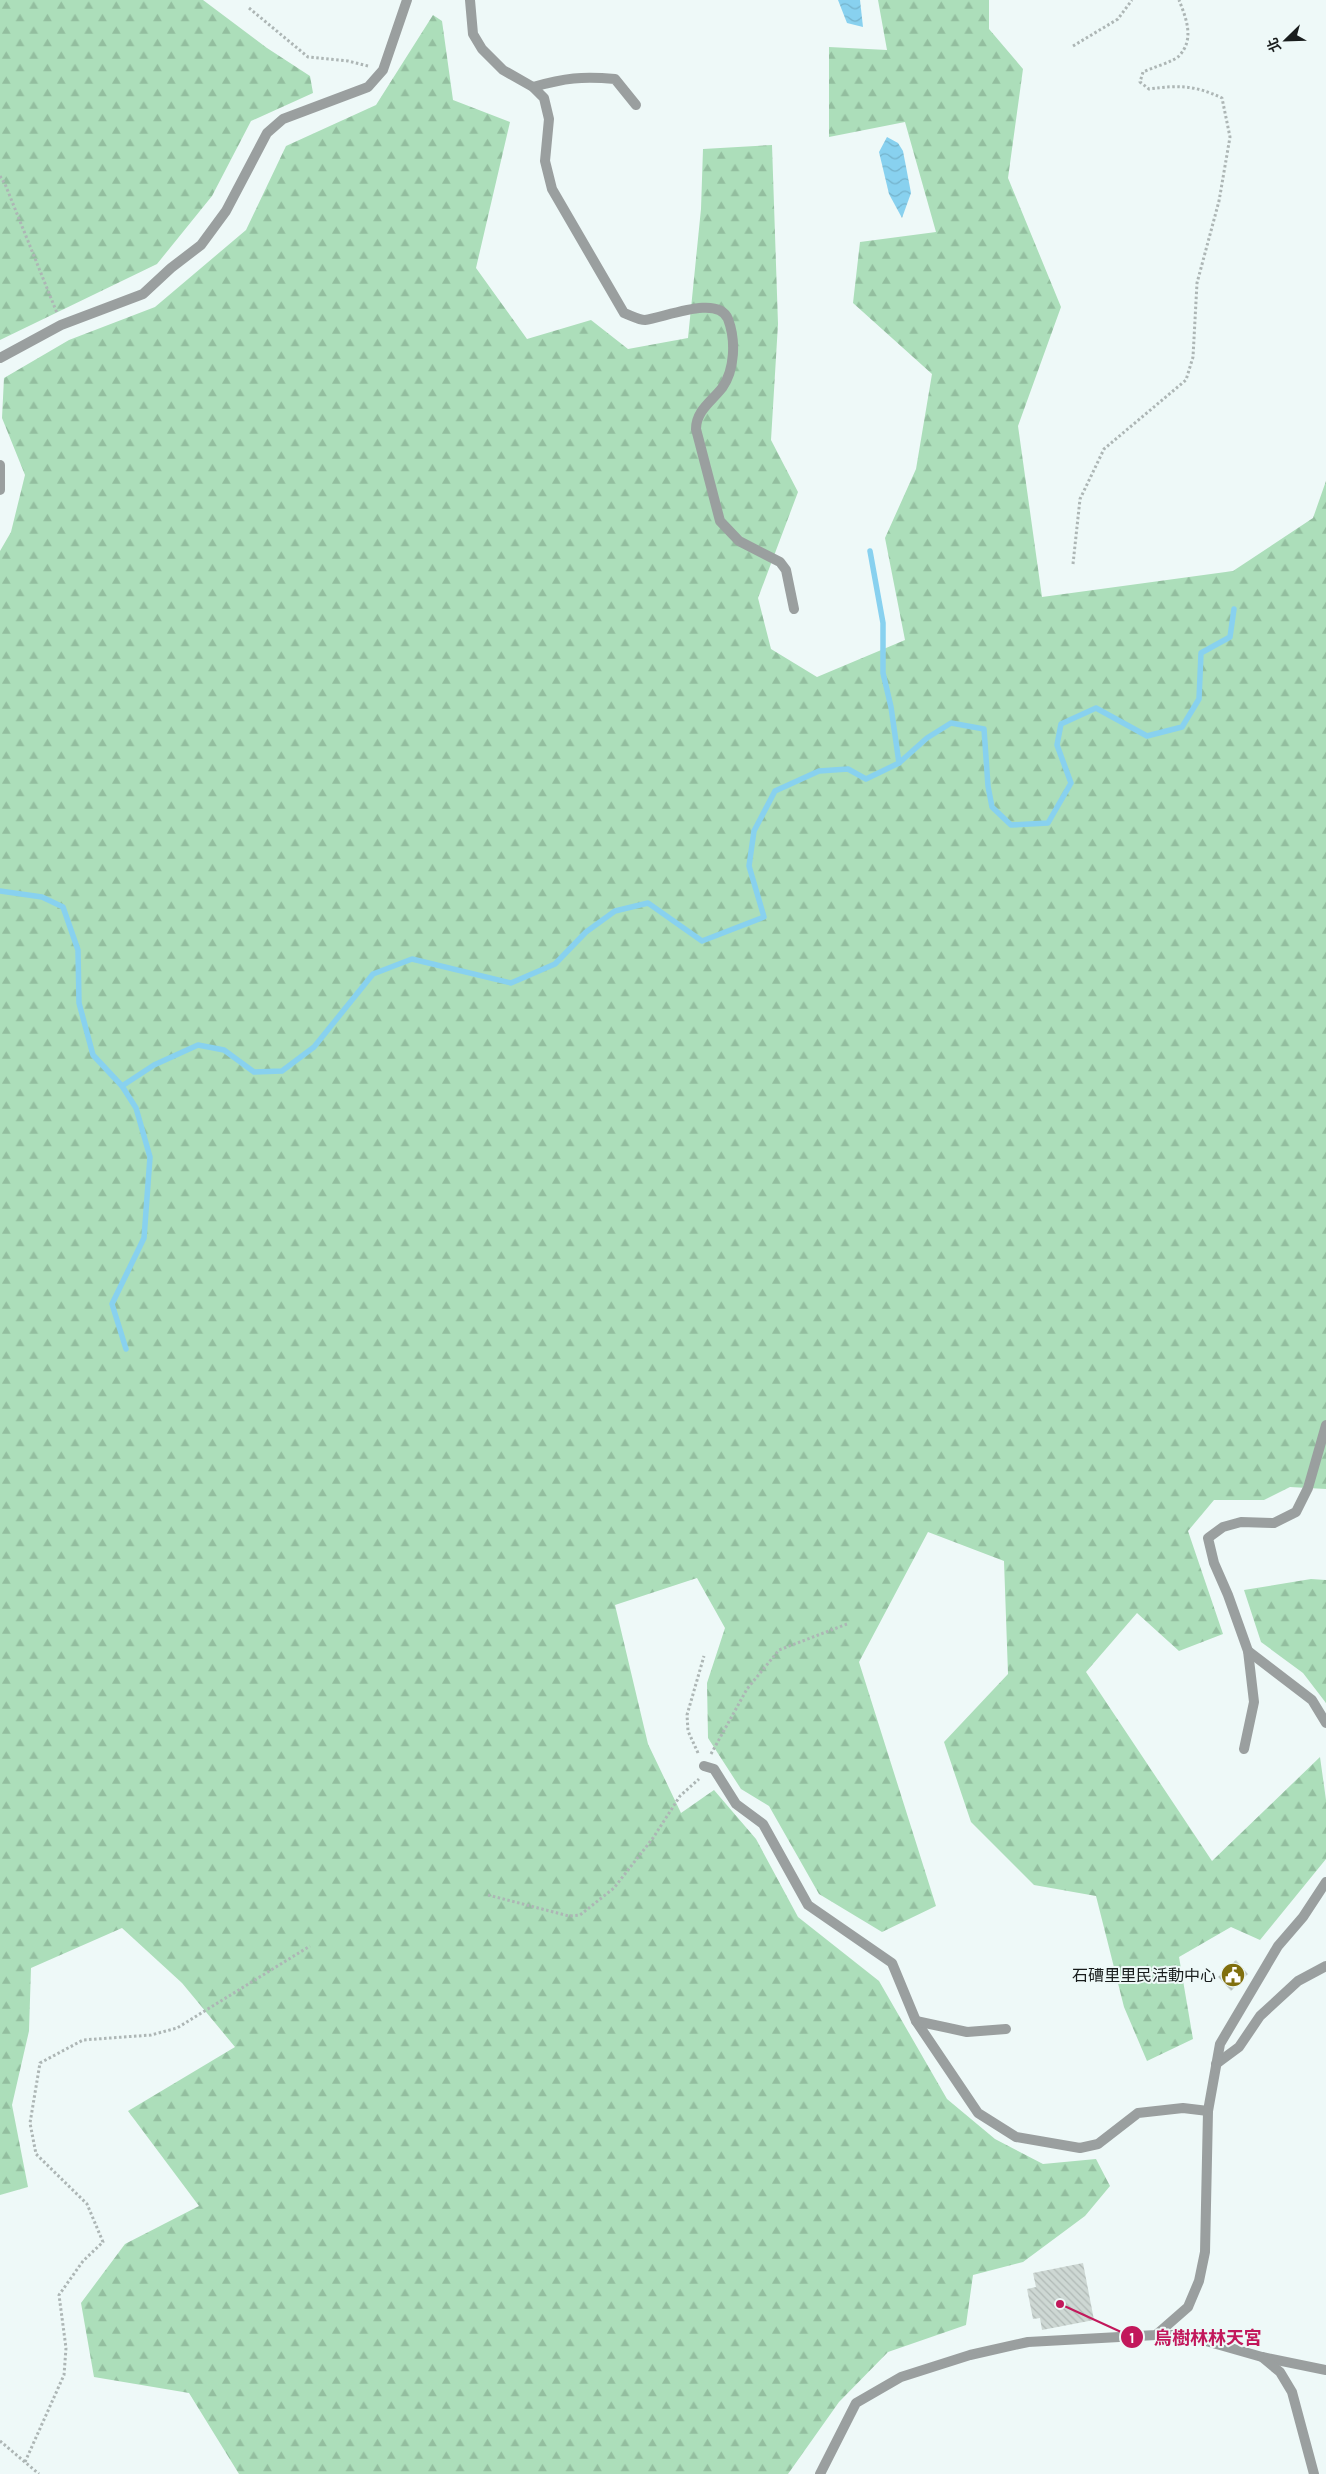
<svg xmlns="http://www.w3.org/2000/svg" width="1326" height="2474" font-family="Karla,'Noto Sans TC',sans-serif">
<defs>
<pattern id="forest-firs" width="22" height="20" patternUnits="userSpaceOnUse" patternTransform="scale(1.25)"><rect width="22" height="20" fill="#acdeba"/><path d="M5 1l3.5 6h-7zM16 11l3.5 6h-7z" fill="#93be9f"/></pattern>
<pattern id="water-waves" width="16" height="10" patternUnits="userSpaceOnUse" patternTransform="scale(1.25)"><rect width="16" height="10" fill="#88d1ef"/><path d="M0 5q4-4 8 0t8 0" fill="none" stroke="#75b3cc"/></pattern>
<pattern id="building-back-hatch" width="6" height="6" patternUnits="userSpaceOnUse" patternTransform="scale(1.25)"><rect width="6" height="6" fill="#ced8d4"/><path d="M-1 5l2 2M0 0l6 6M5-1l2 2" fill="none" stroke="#b0b9b6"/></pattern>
</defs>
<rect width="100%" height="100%" fill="#eef9f8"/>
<!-- forest -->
<g fill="url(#forest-firs)">
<polygon points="0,0 203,0 267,48 310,76 313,93 251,121 212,196 157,264 0,340"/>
<polygon points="878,0 989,0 989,29 1023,69 1008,178 1061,307 1018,426 1042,597 1233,571 1313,518 1326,481 1326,1489 1290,1487 1264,1500 1214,1500 1188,1531 1223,1634 1179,1651 1137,1613 1086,1672 1212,1861 1320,1757 1326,1800 1326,1859 1260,1940 1231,1927 1179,1957 1193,2039 1147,2061 1124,2007 1096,1896 1034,1885 971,1822 944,1742 1008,1674 1004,1561 928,1532 859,1662 936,1906 882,1932 819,1894 769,1806 741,1789 708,1738 707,1683 725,1628 697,1578 615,1605 648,1744 681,1813 714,1790 756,1839 798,1917 879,1981 947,2099 995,2139 1043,2164 1096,2159 1110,2186 1085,2216 1023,2262 973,2275 966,2325 888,2352 839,2402 788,2474 239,2474 189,2393 94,2377 81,2303 125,2244 199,2206 128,2111 235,2047 182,1983 122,1928 31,1968 29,2031 12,2105 28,2187 0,2195 0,551 11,532 25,475 2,418 4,378 69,340 155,307 246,230 286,146 376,105 433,15 442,21 453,100 510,122 476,268 527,339 591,320 628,349 688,338 701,209 703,149 772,145 778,324 771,440 798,492 758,598 771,649 817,677 905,640 885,538 916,469 932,374 853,303 860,242 936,232 905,122 829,137 829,47 887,50"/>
<polygon points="1311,1579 1326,1580 1326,1703 1303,1673 1261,1642 1244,1590"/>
</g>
<!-- water -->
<g fill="url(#water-waves)">
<polygon points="838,0 860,0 863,27 847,23"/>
<polygon points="887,137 898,143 903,151 911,193 902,218 889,194 879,152"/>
</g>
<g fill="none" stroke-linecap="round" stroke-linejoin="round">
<!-- stream -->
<g stroke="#88d1ef" stroke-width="5.5">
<polyline points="870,551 883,623 883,673 891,707 899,763"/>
<polyline points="0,891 42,897 63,907 78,950 79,1003 93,1055 122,1086 136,1108 150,1157 144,1238 112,1304 126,1349"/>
<polyline points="122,1086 154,1065 198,1045 224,1050 254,1072 282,1071 314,1047 373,974 412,959 511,983 555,964 586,932 615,911 648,903 702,941 764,917 749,866 754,831 775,791 819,771 848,769 866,779 899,763 927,738 951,723 984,729 988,786 992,807 1011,825 1048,823 1071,783 1057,745 1061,724 1096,708 1147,736 1182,727 1199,699 1201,653 1230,637 1234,609"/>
</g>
</g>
<!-- building -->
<g fill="url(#building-back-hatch)">
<polygon points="1236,1960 1248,1974 1231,1991 1218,1977"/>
<polygon points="1083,2263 1094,2320 1042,2330 1040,2318 1033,2319 1027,2289 1036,2287 1033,2273"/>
</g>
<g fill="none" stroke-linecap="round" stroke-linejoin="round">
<!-- path -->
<g stroke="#adb6b5" stroke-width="3" stroke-dasharray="2.5 2.5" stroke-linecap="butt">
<polyline points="249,8 308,57 348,61 368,66"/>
<polyline points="1073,46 1118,19 1132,0"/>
<polyline points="0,176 5,184 57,313"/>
<path d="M1073,564L1080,499L1104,449L1186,380L1193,357L1197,283L1219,201L1230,137L1222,98C1195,85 1178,85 1149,89L1140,82L1143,72C1151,68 1173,62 1179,56C1195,39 1186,18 1179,0"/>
<polyline points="698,1753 688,1731 687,1715 704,1656"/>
<polyline points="711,1754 747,1689 779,1650 847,1624"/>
<polyline points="488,1895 569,1916 580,1915 614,1888 653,1838 680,1796 699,1779"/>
<polyline points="0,2441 39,2474"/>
<polyline points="25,2462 64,2375 66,2348 59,2295 83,2261 103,2242 87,2204 36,2154 30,2123 40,2063 83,2040 151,2035 177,2028 310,1946"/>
</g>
<!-- service -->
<g stroke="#9a9f9f" stroke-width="10">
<path d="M470,0L473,34L482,49L503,70L533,87L544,98L549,119L545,161L552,189L624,313C630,315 639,320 645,320C664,318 718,294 728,319C736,340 735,370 722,388C711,402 696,411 696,429L720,521L739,541L780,562L786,570L794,609"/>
<path d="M533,87C565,78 582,76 615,79L636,105"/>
<polyline points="0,358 61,325 143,294 171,268 201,245 226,211 267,133 283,119 368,87 383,70 407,0"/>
<polyline points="0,465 0,490"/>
<polyline points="1248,1651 1312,1700 1326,1723"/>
<polyline points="1244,1749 1254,1702 1248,1651 1228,1595 1214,1563 1208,1538 1223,1527 1241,1522 1274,1523 1296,1512 1308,1488 1326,1425"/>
<polyline points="704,1766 714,1769 736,1804 763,1824 808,1905 892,1963 916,2021 978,2113 1016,2137 1080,2148 1098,2144 1138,2113 1183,2108 1208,2111"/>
<polyline points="916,2021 967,2032 1006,2029"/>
<polyline points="1216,2064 1239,2047 1260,2016 1298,1981 1326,1966"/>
<polyline points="1156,2335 1185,2335 1262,2357 1326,2370"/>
<polyline points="1262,2357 1280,2372 1292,2392 1314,2474"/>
<polyline points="820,2474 856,2403 901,2377 970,2355 1028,2342 1156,2335 1188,2307 1199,2281 1205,2252 1208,2111 1220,2044 1278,1946 1303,1917 1326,1882"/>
</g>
</g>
<!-- icons -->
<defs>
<g id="civic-disc" transform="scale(1.25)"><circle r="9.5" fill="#806f0e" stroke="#eef9f8"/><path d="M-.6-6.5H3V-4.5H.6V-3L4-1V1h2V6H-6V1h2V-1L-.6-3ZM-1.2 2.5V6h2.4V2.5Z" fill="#fff"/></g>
</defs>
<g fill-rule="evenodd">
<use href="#civic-disc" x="1233" y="1975"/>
</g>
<g text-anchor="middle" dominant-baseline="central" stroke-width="4" stroke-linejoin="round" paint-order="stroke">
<!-- poi labels -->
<g font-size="16" fill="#191d1d" stroke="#eef9f8" text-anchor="end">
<text x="1216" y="1975">石𥕢里里民活動中心</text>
</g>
</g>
<!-- callouts -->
<path fill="none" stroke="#c2185b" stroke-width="2" d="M1060 2304L1132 2337"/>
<g fill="#c2185b" stroke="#eef9f8" stroke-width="2">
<circle cx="1060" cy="2304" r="5"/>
<circle cx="1132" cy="2337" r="12"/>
</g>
<g font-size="15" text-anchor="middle" font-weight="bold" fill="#fff">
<text x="1132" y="2343">1</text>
</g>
<g font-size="18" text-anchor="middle" font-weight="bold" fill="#c2185b" stroke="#eef9f8" stroke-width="4" stroke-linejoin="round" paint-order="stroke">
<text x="1208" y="2344">烏樹林林天宮</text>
</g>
<!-- north arrow -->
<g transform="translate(1286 40) rotate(247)" stroke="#eef9f8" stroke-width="4" paint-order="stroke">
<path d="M0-4L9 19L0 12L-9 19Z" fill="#191d1d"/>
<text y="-8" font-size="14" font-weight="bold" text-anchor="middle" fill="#191d1d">北</text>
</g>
</svg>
